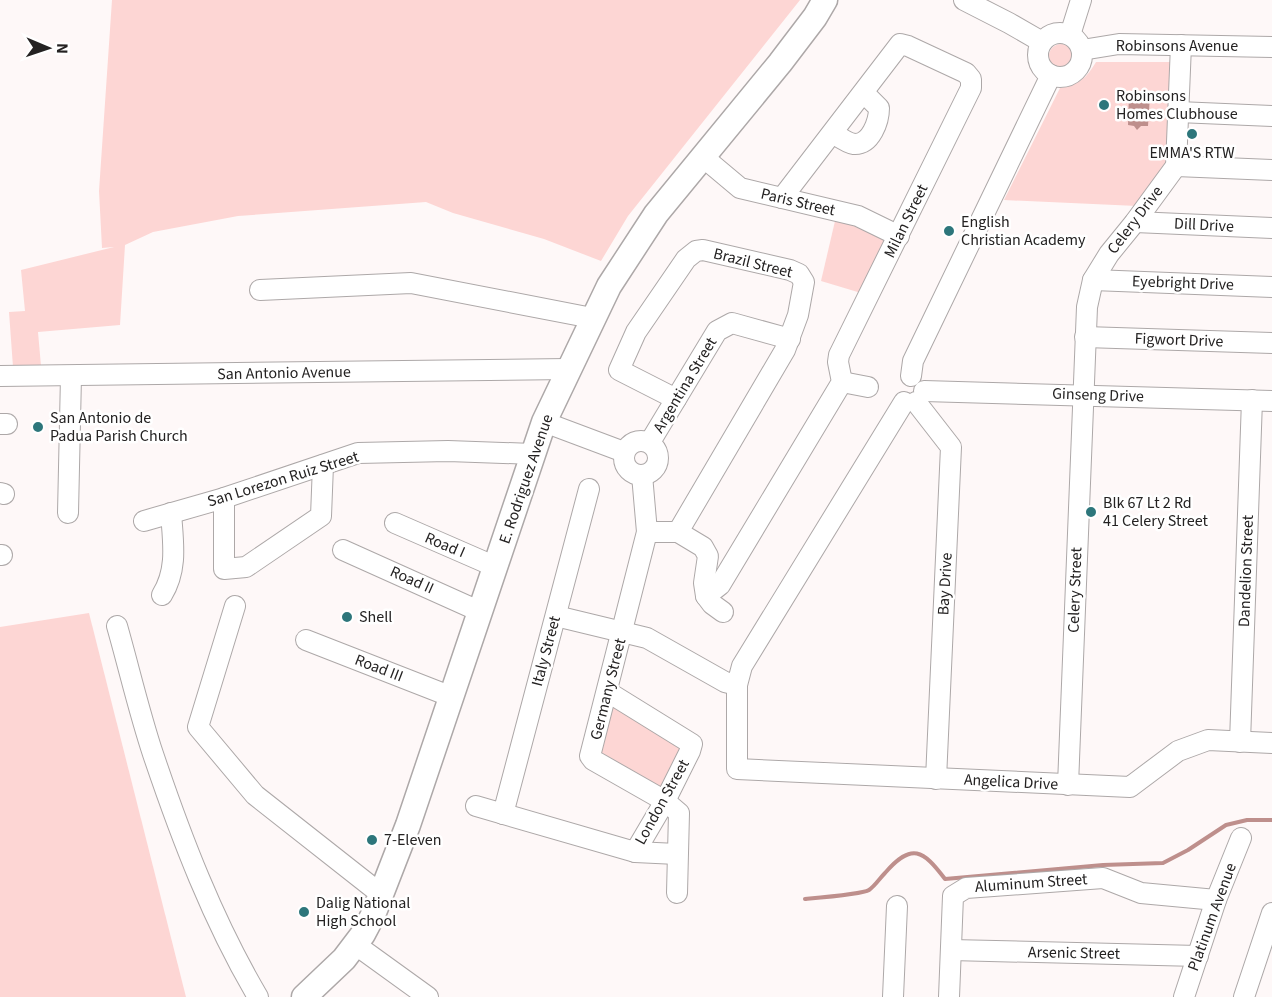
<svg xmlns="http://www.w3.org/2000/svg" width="1272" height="997" font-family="'Source Sans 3',sans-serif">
<rect width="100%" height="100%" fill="#fef8f8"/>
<!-- green -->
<g fill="#fdd6d4">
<polygon points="112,0 800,0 628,216 601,261 544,239 453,213 426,202 238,216 153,232 125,245 120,325 38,332 41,366 13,367 9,312 25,311 21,270 114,247 102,248 99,191"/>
<circle cx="1061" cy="56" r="12"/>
<path d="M1096,62H1171L1167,164L1137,206L1004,200L1060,88C1079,84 1086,79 1096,62Z"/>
<polygon points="835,221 855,225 886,239 861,293 821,281"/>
<polygon points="89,613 186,997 0,997 0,627"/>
<polygon points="612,702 684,746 662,790 597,754"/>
</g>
<!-- water -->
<polygon fill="#be8f8c" points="1129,94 1150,95 1148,126 1141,126 1137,130 1134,126 1128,125"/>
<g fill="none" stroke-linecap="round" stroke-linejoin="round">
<!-- stream -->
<path stroke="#be8f8c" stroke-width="4" d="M805,899C816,898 863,894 869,890C875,886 880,878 885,873C912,842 923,850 945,879L1103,865L1163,863L1188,850L1226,825L1247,820H1272"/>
<!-- minor casing -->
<g stroke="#ada8a8" stroke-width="22">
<g id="minor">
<polyline points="964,0 1009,23 1042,42"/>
<circle cx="1060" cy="55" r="22"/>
<polyline points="1070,35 1081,0"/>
<polyline points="1082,50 1119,44 1272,47"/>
<polyline points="1178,112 1272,116"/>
<path d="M833,133C839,137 847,143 854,144C871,145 879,121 879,108L864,93"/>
<polyline points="703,157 740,188 858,216 899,236"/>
<polyline points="1176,166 1272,170"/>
<polyline points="1135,222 1272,228"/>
<polyline points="1093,280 1272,287"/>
<polyline points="260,290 411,283 592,318"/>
<polyline points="1085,337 1272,343"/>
<polyline points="0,376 568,369"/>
<polyline points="911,376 913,361 1051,75"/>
<polyline points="842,382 868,387"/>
<polyline points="924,391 1272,401"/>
<polyline points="676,399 619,370 636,332 686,259 696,251 703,250 790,270 799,274 804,282 798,315 785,350 678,532"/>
<polyline points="904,402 742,666 737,685 737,769 1130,787 1178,751 1208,740 1272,743"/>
<polyline points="916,402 951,447 936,779"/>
<polyline points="544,422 624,452"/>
<polyline points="0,424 7,424"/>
<circle cx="641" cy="458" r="17"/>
<polyline points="650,442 717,331 732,323 790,339"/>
<polyline points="642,475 647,532 590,756 593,760 665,801 679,813 677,893"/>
<polyline points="0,493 4,494"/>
<polyline points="224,498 224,569 246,567 321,516 323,465"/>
<polyline points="68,513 71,376"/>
<polyline points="144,521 224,498 358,453 448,451 533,454"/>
<polyline points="395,523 496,567"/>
<polyline points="647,532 678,532 703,547 708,556 704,583 706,596 712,604 723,612"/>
<polyline points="343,550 481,612"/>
<polyline points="0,555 2,555"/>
<path d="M162,595C178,569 173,542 171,513"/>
<polyline points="706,596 720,585 842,382 838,362 839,355 971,88 971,79 966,73 908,46 900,44 782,198"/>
<polyline points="235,606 198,727 255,795 382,895"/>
<polyline points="556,616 647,638 725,682 737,685"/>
<path d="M117,626C129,668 139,712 153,754C181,837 213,921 258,997"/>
<polyline points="306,640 452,697"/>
<polyline points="608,692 692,744 690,751 665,801 635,852"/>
<polyline points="1240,742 1252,400"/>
<polyline points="1068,785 1087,307 1093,280 1109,254 1135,222 1176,166 1181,45"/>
<polyline points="476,806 635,852 677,854"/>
<polyline points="503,814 589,489"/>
<polyline points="356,945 428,997"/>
<polyline points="951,950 1198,956"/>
<polyline points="893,997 897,906"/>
<polyline points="949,997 953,896 966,888 1103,878 1141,893 1216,900"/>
<polyline points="1184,997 1216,900 1241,838"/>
<polyline points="1244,997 1272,913"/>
</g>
</g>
<!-- major casing -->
<g stroke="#ada8a8" stroke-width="27">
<polyline id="major" points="304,997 344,959 363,934 373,915 408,825 544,422 609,286 656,214 780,63 815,17 825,0"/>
</g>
<!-- minor -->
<use href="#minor" stroke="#fff" stroke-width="20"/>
<!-- major -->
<use href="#major" stroke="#fff" stroke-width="24"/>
</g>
<!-- markers -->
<g fill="#2d767b" stroke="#fff" stroke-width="2">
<circle cx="1104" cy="105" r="6"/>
<circle cx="1192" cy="134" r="6"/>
<circle cx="949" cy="231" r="6"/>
<circle cx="38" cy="427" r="6"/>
<circle cx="1091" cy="512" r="6"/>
<circle cx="347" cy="617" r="6"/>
<circle cx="372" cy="840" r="6"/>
<circle cx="304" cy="912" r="6"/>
</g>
<g text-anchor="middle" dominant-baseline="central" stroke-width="5" stroke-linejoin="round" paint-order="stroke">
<!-- street labels -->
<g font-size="16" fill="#242222" stroke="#fff">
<text x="1177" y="46">Robinsons Avenue</text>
<text transform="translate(798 202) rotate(13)">Paris Street</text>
<text transform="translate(1135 220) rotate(-53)">Celery Drive</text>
<text transform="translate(906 221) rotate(-64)">Milan Street</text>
<text transform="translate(1204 225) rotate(3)">Dill Drive</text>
<text transform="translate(753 263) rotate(14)">Brazil Street</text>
<text transform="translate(1183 283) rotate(2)">Eyebright Drive</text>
<text transform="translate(1179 340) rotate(2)">Figwort Drive</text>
<text transform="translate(284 373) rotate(-1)">San Antonio Avenue</text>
<text transform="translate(685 385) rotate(-59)">Argentina Street</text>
<text transform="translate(1098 395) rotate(2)">Ginseng Drive</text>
<text transform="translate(283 479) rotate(-17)">San Lorezon Ruiz Street</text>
<text transform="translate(526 479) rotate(-71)">E. Rodriguez Avenue</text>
<text transform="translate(445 545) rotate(23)">Road I</text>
<text transform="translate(1246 571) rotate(-88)">Dandelion Street</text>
<text transform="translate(412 580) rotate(24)">Road II</text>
<text transform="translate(945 584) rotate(-87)">Bay Drive</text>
<text transform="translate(1075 590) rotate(-88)">Celery Street</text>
<text transform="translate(546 651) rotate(-75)">Italy Street</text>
<text transform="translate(379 668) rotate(21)">Road III</text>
<text transform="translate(608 689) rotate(-76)">Germany Street</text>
<text transform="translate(1011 782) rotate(3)">Angelica Drive</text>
<text transform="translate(662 802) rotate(-61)">London Street</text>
<text transform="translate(1031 883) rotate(-4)">Aluminum Street</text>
<text transform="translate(1212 917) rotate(-70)">Platinum Avenue</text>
<text transform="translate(1074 953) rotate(1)">Arsenic Street</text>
</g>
<!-- poi labels -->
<g font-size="16" fill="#242222" stroke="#fff" text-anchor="start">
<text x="1116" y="96">Robinsons<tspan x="1116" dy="18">Homes Clubhouse</tspan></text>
<text x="1192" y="153" text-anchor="middle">EMMA'S RTW</text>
<text x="961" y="222">English<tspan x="961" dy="18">Christian Academy</tspan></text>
<text x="50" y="418">San Antonio de<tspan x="50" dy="18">Padua Parish Church</tspan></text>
<text x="1103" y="503">Blk 67 Lt 2 Rd<tspan x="1103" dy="18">41 Celery Street</tspan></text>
<text x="359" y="617">Shell</text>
<text x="384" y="840">7-Eleven</text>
<text x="316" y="903">Dalig National<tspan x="316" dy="18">High School</tspan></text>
</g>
</g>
<!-- north arrow -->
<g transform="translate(48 48) rotate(92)" stroke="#ffffff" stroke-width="4.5" paint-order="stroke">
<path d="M0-4.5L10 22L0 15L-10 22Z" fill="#242222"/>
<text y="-9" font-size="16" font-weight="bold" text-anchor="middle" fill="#242222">N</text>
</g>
</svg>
